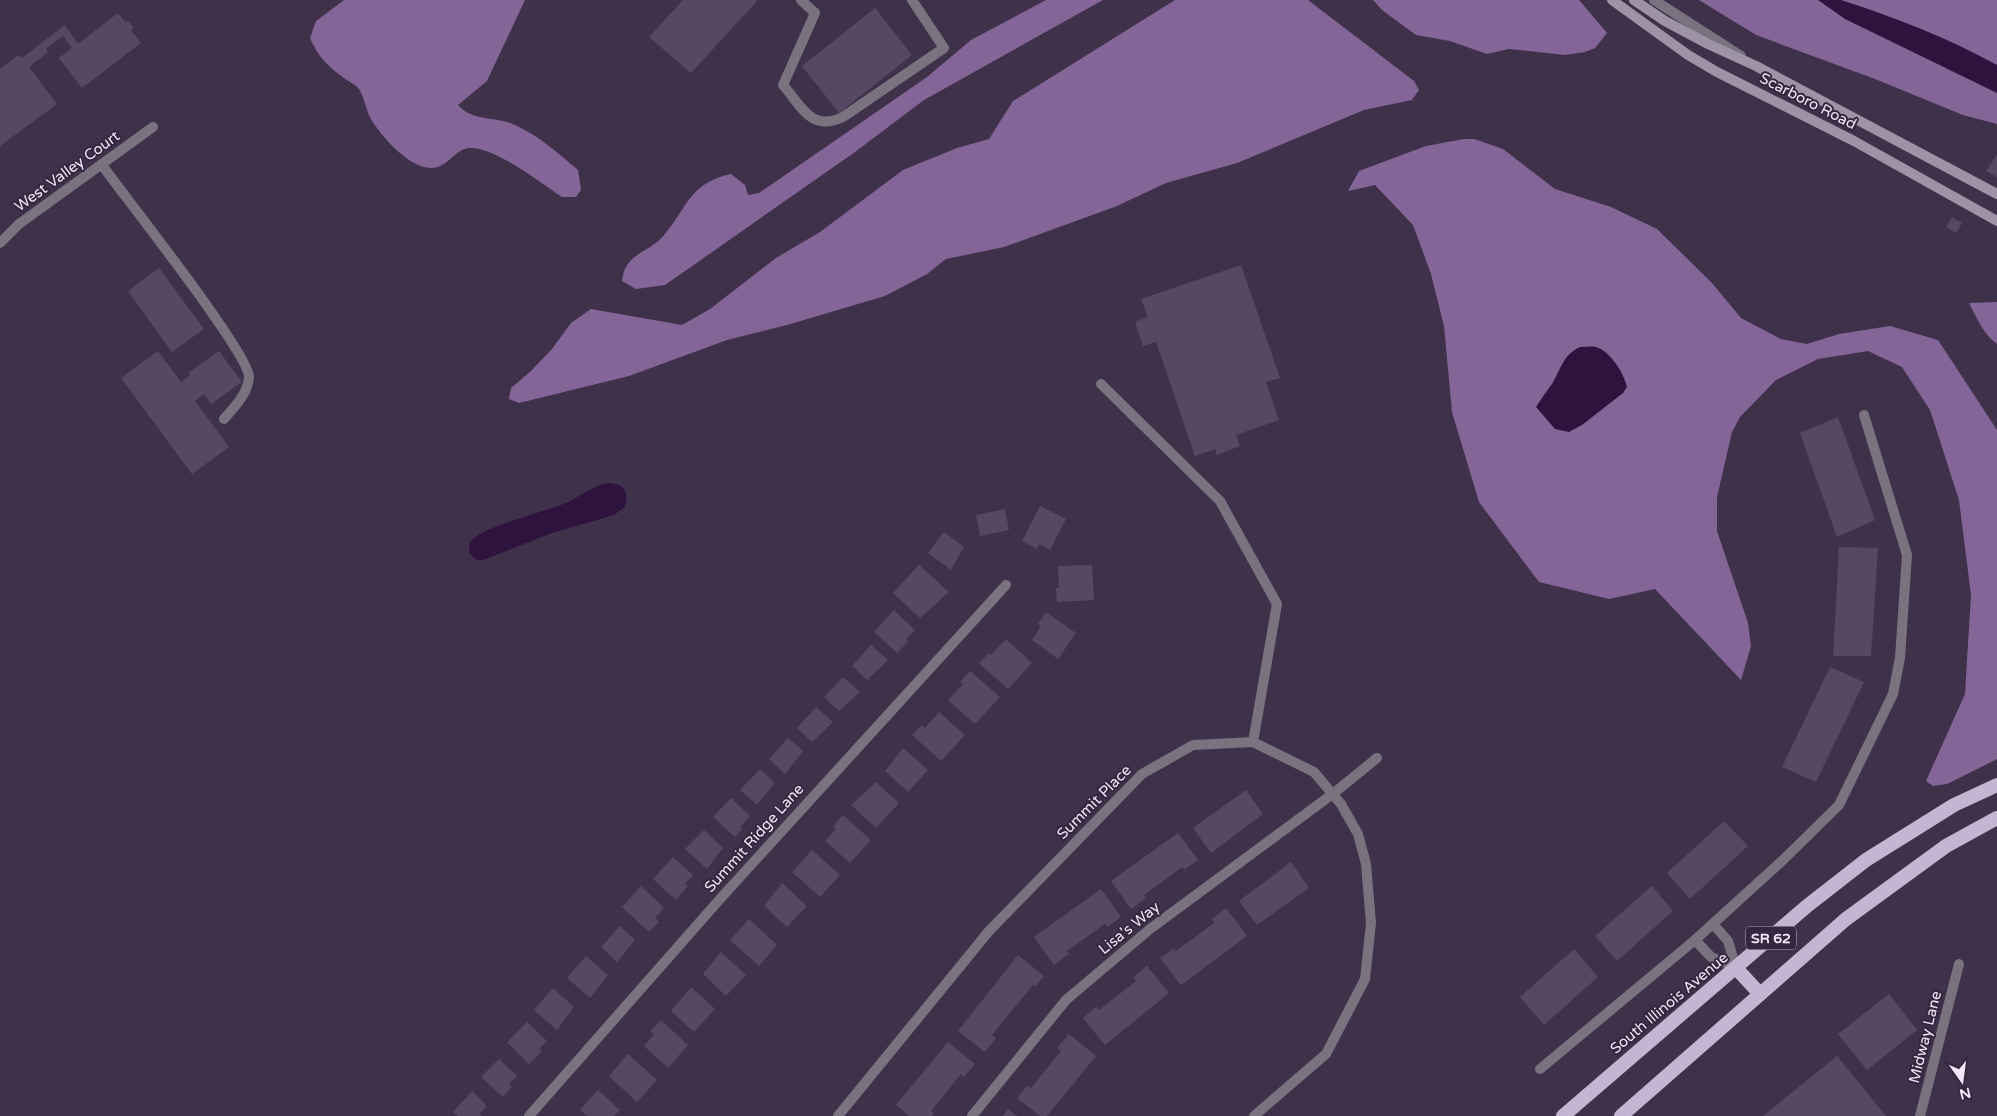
<svg xmlns="http://www.w3.org/2000/svg" width="1997" height="1116" font-family="'Varela Round',sans-serif">
<rect width="100%" height="100%" fill="#40314a"/>
<!-- forest -->
<g fill="#836697">
<path d="M344,0H525L487,81L458,105C473,122 496,116 515,125C539,136 558,153 578,170L581,190L576,197H562C541,183 494,146 469,148C454,150 449,166 433,168C410,169 384,139 372,121C366,111 365,99 359,89C356,85 348,81 344,78C327,66 318,56 310,38L316,21Z"/>
<path d="M1046,0H1103L924,100L855,152L665,285L636,289L622,281C625,252 649,254 665,234C688,206 690,183 731,174L745,185L748,195L759,193L927,77L971,40Z"/>
<polygon points="1175,0 1308,0 1414,81 1419,90 1412,100 1364,110 1237,163 1166,183 1117,206 1004,247 946,259 927,274 885,296 787,325 727,340 629,376 519,403 509,399 511,388 530,372 552,349 571,323 591,309 682,325 710,309 776,258 820,232 903,170 957,148 989,139 1013,101"/>
<polygon points="1373,0 1579,0 1607,33 1595,48 1585,52 1565,55 1509,49 1487,54 1450,41 1416,35 1382,10"/>
<polygon points="1699,0 1997,0 1997,124 1963,115 1875,79 1756,35"/>
<polygon points="1464,139 1474,139 1503,149 1555,189 1611,207 1657,229 1712,283 1741,318 1781,339 1807,344 1839,334 1890,326 1938,340 1997,430 1997,759 1947,784 1933,786 1926,781 1965,694 1971,595 1959,500 1930,410 1902,367 1868,351 1818,359 1776,380 1740,417 1732,432 1717,497 1717,531 1748,623 1751,646 1741,680 1655,589 1609,599 1539,582 1479,502 1452,412 1444,326 1431,274 1413,225 1375,185 1348,191 1359,171 1426,146"/>
<path d="M1997,302V344C1983,334 1977,318 1969,303Z"/>
</g>
<!-- water -->
<g fill="#2e133e">
<path d="M1818,0C1825,0 1835,0 1841,0C1894,17 1948,38 1997,65V93L1845,19Z"/>
<path d="M1580,347C1585,347 1591,346 1596,347C1610,351 1624,373 1627,387L1623,393L1582,425L1569,432L1555,429L1536,407C1541,399 1546,392 1552,384C1561,369 1563,355 1580,347Z"/>
<path d="M610,483C625,485 629,491 625,507L614,515L552,533L483,560H477L470,554C469,549 468,544 472,540C487,525 546,512 568,502C583,495 593,485 610,483Z"/>
</g>
<!-- building -->
<g fill="#574762">
<polygon points="683,0 756,0 757,1 691,73 649,37"/>
<polygon points="875,8 912,55 839,113 802,66"/>
<polygon points="118,13 126,23 128,21 134,28 131,30 141,43 82,88 59,58 72,48 63,36 46,49 48,52 29,67 57,104 0,146 0,69 19,55 22,58 65,25 78,44"/>
<polygon points="1997,155 1997,177 1986,171"/>
<polygon points="1952,217 1962,223 1956,233 1946,227"/>
<polygon points="1241,265 1280,378 1266,382 1279,420 1236,435 1240,446 1217,455 1215,449 1195,456 1156,342 1143,346 1135,322 1148,317 1141,299"/>
<polygon points="159,268 204,329 172,352 128,291"/>
<polygon points="158,351 181,382 190,375 188,373 219,351 242,382 211,404 204,394 195,401 229,447 192,474 121,378"/>
<polygon points="1838,417 1875,520 1837,537 1800,433"/>
<polygon points="1040,506 1066,519 1050,550 1039,544 1037,549 1022,541"/>
<polygon points="1005,509 1009,530 980,536 976,515"/>
<polygon points="944,532 964,547 951,570 928,553"/>
<polygon points="1839,547 1878,548 1871,656 1833,656"/>
<polygon points="919,565 949,592 920,618 893,593"/>
<polygon points="1092,565 1094,600 1057,602 1056,588 1059,588 1058,566"/>
<polygon points="894,610 915,630 906,639 908,642 897,653 874,632"/>
<polygon points="1046,612 1076,633 1058,659 1032,640 1041,626 1038,624"/>
<polygon points="1006,639 1032,663 1008,689 979,663 989,653 991,655"/>
<polygon points="871,645 888,660 867,680 852,666"/>
<polygon points="1830,667 1864,682 1816,782 1782,767"/>
<polygon points="970,671 1000,697 975,724 948,700 963,684 960,682"/>
<polygon points="843,677 860,692 839,711 824,697"/>
<polygon points="816,707 833,722 812,742 797,728"/>
<polygon points="939,712 965,735 941,761 912,735 922,725 925,728"/>
<polygon points="788,738 803,751 785,774 769,759"/>
<polygon points="903,748 928,770 908,792 885,771"/>
<polygon points="760,769 775,783 757,805 740,790"/>
<polygon points="876,782 899,803 876,828 851,805"/>
<polygon points="1246,790 1263,814 1211,853 1193,828"/>
<polygon points="731,798 750,816 740,827 742,829 735,837 713,817"/>
<polygon points="843,815 871,840 850,863 825,841 836,829 833,826"/>
<polygon points="1724,821 1748,846 1690,899 1667,873"/>
<polygon points="704,830 723,848 707,869 685,849"/>
<polygon points="1178,833 1198,860 1184,870 1182,867 1144,895 1146,898 1131,909 1111,881"/>
<polygon points="812,850 840,875 820,897 792,872"/>
<polygon points="673,857 693,875 685,884 688,886 676,900 653,879"/>
<polygon points="1291,862 1309,888 1257,925 1239,901"/>
<polygon points="782,883 807,906 787,927 764,906"/>
<polygon points="641,886 664,908 655,918 659,922 649,932 622,907"/>
<polygon points="1652,886 1673,911 1617,961 1595,936"/>
<polygon points="1101,889 1121,917 1107,927 1105,924 1067,951 1069,954 1054,965 1034,937"/>
<polygon points="1226,908 1247,936 1181,985 1160,958 1174,948 1176,951 1214,923 1212,919"/>
<polygon points="749,919 777,945 759,966 730,940"/>
<polygon points="620,926 635,940 617,962 601,947"/>
<polygon points="1574,949 1598,977 1544,1025 1520,997"/>
<polygon points="721,952 746,975 726,996 703,974"/>
<polygon points="1018,955 1044,976 1035,987 1033,985 992,1035 996,1038 985,1052 958,1031"/>
<polygon points="586,956 608,975 590,998 567,978"/>
<polygon points="1147,966 1169,993 1105,1045 1083,1018 1096,1007 1099,1010 1136,981 1133,977"/>
<polygon points="691,987 715,1009 694,1032 671,1011"/>
<polygon points="553,988 574,1007 557,1030 534,1010"/>
<polygon points="1889,994 1917,1030 1867,1070 1838,1034"/>
<polygon points="661,1020 688,1045 668,1068 644,1046 654,1034 650,1031"/>
<polygon points="527,1022 547,1041 539,1049 542,1051 529,1064 507,1042"/>
<polygon points="1069,1034 1096,1056 1047,1116 1040,1116 1017,1098 1028,1085 1031,1088 1061,1051 1057,1048"/>
<polygon points="948,1042 975,1064 964,1077 961,1074 931,1111 934,1113 932,1116 909,1116 896,1105"/>
<polygon points="628,1054 657,1080 637,1102 609,1076"/>
<polygon points="1837,1056 1886,1116 1763,1116"/>
<polygon points="499,1059 517,1076 509,1084 512,1087 503,1097 481,1077"/>
<polygon points="598,1090 620,1110 614,1116 587,1116 580,1110"/>
<polygon points="472,1091 487,1106 479,1114 482,1116 458,1116 453,1112"/>
<polygon points="1008,1109 1017,1116 1003,1116"/>
</g>
<g fill="none" stroke-linecap="round" stroke-linejoin="round">
<!-- service -->
<g stroke="#79727f" stroke-width="10">
<path d="M801,0L815,13L783,85C802,107 811,132 843,117L944,48L912,0"/>
<path d="M102,165C124,196 249,353 249,377C248,394 234,407 224,419"/>
<polyline points="1101,384 1220,501 1277,604 1253,742"/>
<polyline points="1334,793 1377,758"/>
<polyline points="1713,924 1728,941 1736,968"/>
<polyline points="1695,940 1711,957 1736,968"/>
<polyline points="1540,1069 1695,940 1783,860 1839,805 1893,694 1900,658 1907,555 1864,415"/>
</g>
<!-- minor -->
<g stroke="#79727f" stroke-width="10">
<polyline points="0,243 19,224 153,127"/>
<polyline points="529,1116 720,899 1006,585"/>
<polyline points="838,1116 989,931 1142,774 1193,745 1253,742 1314,772 1341,804 1358,834 1366,864 1371,923 1365,979 1326,1054 1254,1116"/>
<polyline points="972,1116 1066,1000 1150,929 1334,793"/>
<polyline points="1920,1116 1959,964"/>
</g>
<!-- tertiary -->
<polyline stroke="#79727f" stroke-width="10" points="1654,0 1741,56"/>
<!-- secondary -->
<g stroke="#9d92a6" stroke-width="10">
<polyline points="1612,0 1688,55 1717,72 1854,141 1997,221"/>
<polyline points="1634,0 1665,21 1708,44 1756,66 1997,194"/>
</g>
<!-- trunk -->
<g stroke="#c6b5d2" stroke-width="14">
<polyline points="1736,968 1760,994"/>
<polyline points="1563,1116 1807,906 1866,860 1954,805 1997,785"/>
<polyline points="1621,1116 1846,919 1946,846 1997,818"/>
</g>
</g>
<g text-anchor="middle" dominant-baseline="central" stroke-width="4" stroke-linejoin="round" paint-order="stroke">
<!-- shield labels -->
<rect fill="#35273f" stroke="#b9adc0" stroke-width="1" x="1746" y="926.5" width="50" height="23" rx="4"/>
<g font-size="14" font-weight="bold" fill="#f1e7f8">
<text x="1771" y="938">SR 62</text>
</g>
<!-- street labels -->
<g font-size="15" fill="#f1e7f8" stroke="#35273f">
<text transform="translate(1808 101) rotate(27)">Scarboro Road</text>
<text transform="translate(67 171) rotate(-36)">West Valley Court</text>
<text transform="translate(1094 802) rotate(-45)">Summit Place</text>
<text transform="translate(754 838) rotate(-48)">Summit Ridge Lane</text>
<text transform="translate(1129 928) rotate(-39)">Lisa's Way</text>
<text transform="translate(1669 1003) rotate(-40)">South Illinois Avenue</text>
<text transform="translate(1925 1037) rotate(-76)">Midway Lane</text>
</g>
</g>
<!-- north arrow -->
<g transform="translate(1962 1081) rotate(166)" stroke="#35273f" stroke-width="4" paint-order="stroke">
<path d="M0-4L9 19L0 12L-9 19Z" fill="#f1e7f8"/>
<text y="-8" font-size="14" font-weight="bold" text-anchor="middle" fill="#f1e7f8">N</text>
</g>
</svg>
